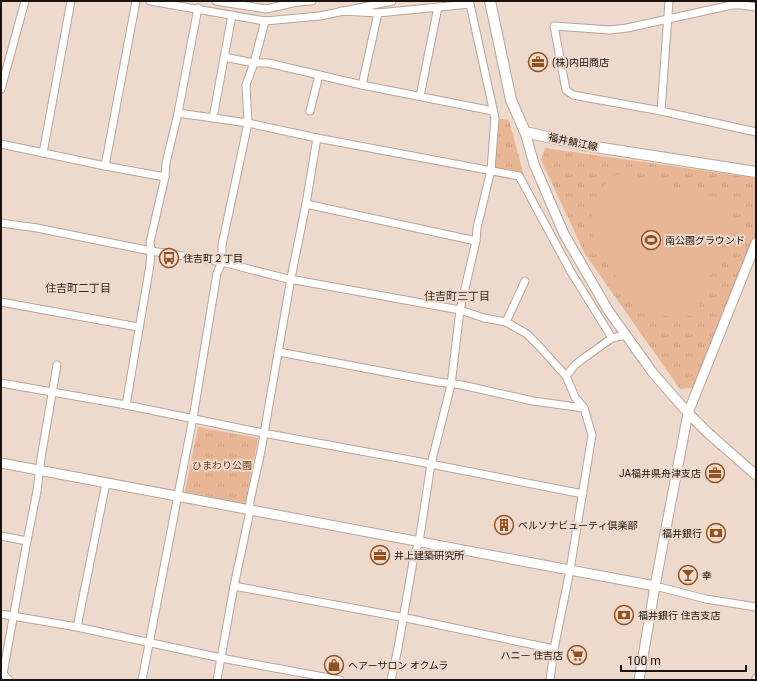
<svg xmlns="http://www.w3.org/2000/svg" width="757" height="681" font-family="Roboto,'Noto Sans JP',sans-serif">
<defs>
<pattern id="park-tufts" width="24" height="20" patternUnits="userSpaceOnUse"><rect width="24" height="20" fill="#e8b595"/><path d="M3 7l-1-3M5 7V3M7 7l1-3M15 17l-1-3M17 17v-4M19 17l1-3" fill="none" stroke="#c69b7f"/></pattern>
</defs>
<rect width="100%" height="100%" fill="#eedacd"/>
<!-- park -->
<g fill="url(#park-tufts)">
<polygon points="497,118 509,120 524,176 493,170"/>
<polygon points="545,148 756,178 756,236 692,388 680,389 585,254 541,160"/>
<polygon points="198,427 258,438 245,503 185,492"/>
</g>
<!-- pitch -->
<polygon fill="#e8b595" points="616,174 726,199 731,203 734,212 695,316 650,316 637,309 595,245 590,222 594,203 609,179"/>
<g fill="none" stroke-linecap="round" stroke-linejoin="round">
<!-- minor casing -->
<g stroke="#b7a498" stroke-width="9">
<g id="minor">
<polyline points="150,1 265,21 320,16 392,1"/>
<polyline points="216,1 266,9 297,2 312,1"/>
<polyline points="756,7 742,5 732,5 627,28 610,30 554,26 566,90 573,95 661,111 756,132"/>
<polyline points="341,11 378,13 470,4 495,118 491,170 477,228 476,241 460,310 451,385 431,464 419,542 414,556 398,648 391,680"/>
<polyline points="224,57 254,63 268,63 362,85 493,111"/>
<polyline points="362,85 378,13"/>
<polyline points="1,89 25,1"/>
<polyline points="420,96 438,7"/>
<polyline points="310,111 319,75"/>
<polyline points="661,111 669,1"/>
<polyline points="178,113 248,123 317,138 519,176 571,272 612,338"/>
<polyline points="213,118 232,15"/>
<polyline points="1,144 105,166 165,177"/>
<polyline points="43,153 71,1"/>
<polyline points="105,166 136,1"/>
<polyline points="306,204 476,241"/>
<polyline points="1,223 37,228 151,251 222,262 284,278 460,310 484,318 506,322 527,334 538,345 566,376 575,397 584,408 592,435 570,570 554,649 550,680"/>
<polyline points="1,302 138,327"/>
<polyline points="506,322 525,281"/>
<polyline points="279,352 438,382 462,385 533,401 584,408"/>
<polyline points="566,376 575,365 584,358 612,338 626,335"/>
<polyline points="1,383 126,405 263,433 410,460 583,494"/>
<polyline points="126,405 150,265 151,251 150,242 165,177 166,163 178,113 198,8"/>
<polyline points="1,536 27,541"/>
<polyline points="234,586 411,619 554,649"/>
<polyline points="655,586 706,599 756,607"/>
<polyline points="1,614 77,627 221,658 340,680"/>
<polyline points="77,627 106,483"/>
<polyline points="9,680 3,674 27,541 37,491 41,458 57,365"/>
<polyline points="142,680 193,418 217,273 222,262 222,245 248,123 246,85 254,63 265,21"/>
<polyline points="217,680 234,586 250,511 250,501 261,451 291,278 306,204 317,138"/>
<polyline points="756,680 756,678"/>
</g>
</g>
<!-- tertiary casing -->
<g stroke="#b7a498" stroke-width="11">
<g id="tertiary">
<polyline points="525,132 534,164 564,234 608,310 653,373 688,413 708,433 756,475"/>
<polyline points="1,463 655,586"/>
<polyline points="639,680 655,586 688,413 756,243"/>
</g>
</g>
<!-- secondary casing -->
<g stroke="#b7a498" stroke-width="12">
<polyline id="secondary" points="490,1 511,100 525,132 583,145 756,172"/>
</g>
<!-- minor -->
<use href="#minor" stroke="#fff" stroke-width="7"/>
<!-- tertiary -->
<use href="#tertiary" stroke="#fff" stroke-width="9"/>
<!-- secondary -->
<use href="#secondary" stroke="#fff" stroke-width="10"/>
</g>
<!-- icons -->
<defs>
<g id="office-ring" transform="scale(1)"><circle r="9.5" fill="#eedacd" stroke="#935120" stroke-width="1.5"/><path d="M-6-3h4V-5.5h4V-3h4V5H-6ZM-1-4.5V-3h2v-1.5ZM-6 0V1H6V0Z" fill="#935120"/></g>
<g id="stadium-ring" transform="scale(1)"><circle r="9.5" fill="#eedacd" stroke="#935120" stroke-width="1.5"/><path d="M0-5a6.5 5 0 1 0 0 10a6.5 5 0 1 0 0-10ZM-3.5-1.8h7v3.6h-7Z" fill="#935120"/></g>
<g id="bus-ring" transform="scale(1)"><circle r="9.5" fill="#eedacd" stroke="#935120" stroke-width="1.5"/><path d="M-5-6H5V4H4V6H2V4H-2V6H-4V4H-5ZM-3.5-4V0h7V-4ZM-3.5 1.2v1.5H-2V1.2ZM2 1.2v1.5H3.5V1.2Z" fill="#935120"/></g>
<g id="building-ring" transform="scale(1)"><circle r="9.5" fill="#eedacd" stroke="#935120" stroke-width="1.5"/><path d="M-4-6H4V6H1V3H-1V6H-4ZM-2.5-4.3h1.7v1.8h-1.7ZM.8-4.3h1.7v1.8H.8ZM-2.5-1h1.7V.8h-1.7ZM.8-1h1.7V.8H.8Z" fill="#935120"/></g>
<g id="bank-ring" transform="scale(1)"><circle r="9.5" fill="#eedacd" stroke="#935120" stroke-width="1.5"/><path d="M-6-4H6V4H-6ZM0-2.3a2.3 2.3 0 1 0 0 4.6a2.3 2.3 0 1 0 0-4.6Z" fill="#935120"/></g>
<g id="bar-ring" transform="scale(1)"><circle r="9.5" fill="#eedacd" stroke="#935120" stroke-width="1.5"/><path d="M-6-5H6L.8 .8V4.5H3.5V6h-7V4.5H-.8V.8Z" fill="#935120"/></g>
<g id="supermarket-ring" transform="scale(1)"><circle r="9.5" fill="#eedacd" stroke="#935120" stroke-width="1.5"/><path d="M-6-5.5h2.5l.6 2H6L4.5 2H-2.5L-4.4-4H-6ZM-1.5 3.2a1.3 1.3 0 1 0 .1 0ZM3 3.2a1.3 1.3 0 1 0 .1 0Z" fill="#935120"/></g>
<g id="shop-ring" transform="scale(1)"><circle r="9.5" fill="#eedacd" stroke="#935120" stroke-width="1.5"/><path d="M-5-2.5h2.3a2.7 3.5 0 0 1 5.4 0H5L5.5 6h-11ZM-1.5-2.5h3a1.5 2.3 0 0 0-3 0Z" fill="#935120"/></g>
</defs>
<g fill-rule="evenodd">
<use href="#office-ring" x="538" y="62"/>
<use href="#stadium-ring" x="651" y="240"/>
<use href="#bus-ring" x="169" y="258"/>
<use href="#office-ring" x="715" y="473"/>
<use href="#building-ring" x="504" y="525"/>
<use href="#bank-ring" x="716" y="533"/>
<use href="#office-ring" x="380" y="555"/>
<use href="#bar-ring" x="688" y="575"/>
<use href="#bank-ring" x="624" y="615"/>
<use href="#supermarket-ring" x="577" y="655"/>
<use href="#shop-ring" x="334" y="665"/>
</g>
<g text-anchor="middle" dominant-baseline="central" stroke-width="4" stroke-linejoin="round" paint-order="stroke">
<!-- poi labels -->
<g font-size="10" fill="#19120e" stroke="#eedacd" text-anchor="start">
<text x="552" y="62">(株)内田商店</text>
<text x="665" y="240">南公園グラウンド</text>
<text x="183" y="258">住吉町２丁目</text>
<text x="701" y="473" text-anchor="end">JA福井県舟津支店</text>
<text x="518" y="525">ペルソナビューティ倶楽部</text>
<text x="702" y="533" text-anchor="end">福井銀行</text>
<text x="394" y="555">井上建築研究所</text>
<text x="702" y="575">幸</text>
<text x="638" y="615">福井銀行 住吉支店</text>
<text x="563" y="655" text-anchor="end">ハニー 住吉店</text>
<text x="348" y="665">ヘアーサロン オクムラ</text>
</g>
<!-- street labels -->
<g font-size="10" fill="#19120e" stroke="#eedacd">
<text transform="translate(573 142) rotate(12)">福井鯖江線</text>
</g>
<!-- park labels -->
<g font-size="10" fill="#6d3b15" stroke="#eedacd">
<text x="222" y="465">ひまわり公園</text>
</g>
<!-- neighbourhood labels -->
<g font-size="11" fill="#37281e" stroke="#eedacd">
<text x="78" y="288">住吉町二丁目</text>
<text x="457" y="296">住吉町三丁目</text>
</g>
</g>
<!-- border -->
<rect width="757" height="681" fill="none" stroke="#19120e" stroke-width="4"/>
<!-- scale -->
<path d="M621 665v6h125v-6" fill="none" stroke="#19120e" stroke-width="2"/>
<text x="627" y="665" font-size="12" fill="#19120e" stroke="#eedacd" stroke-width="3" paint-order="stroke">100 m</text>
</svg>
